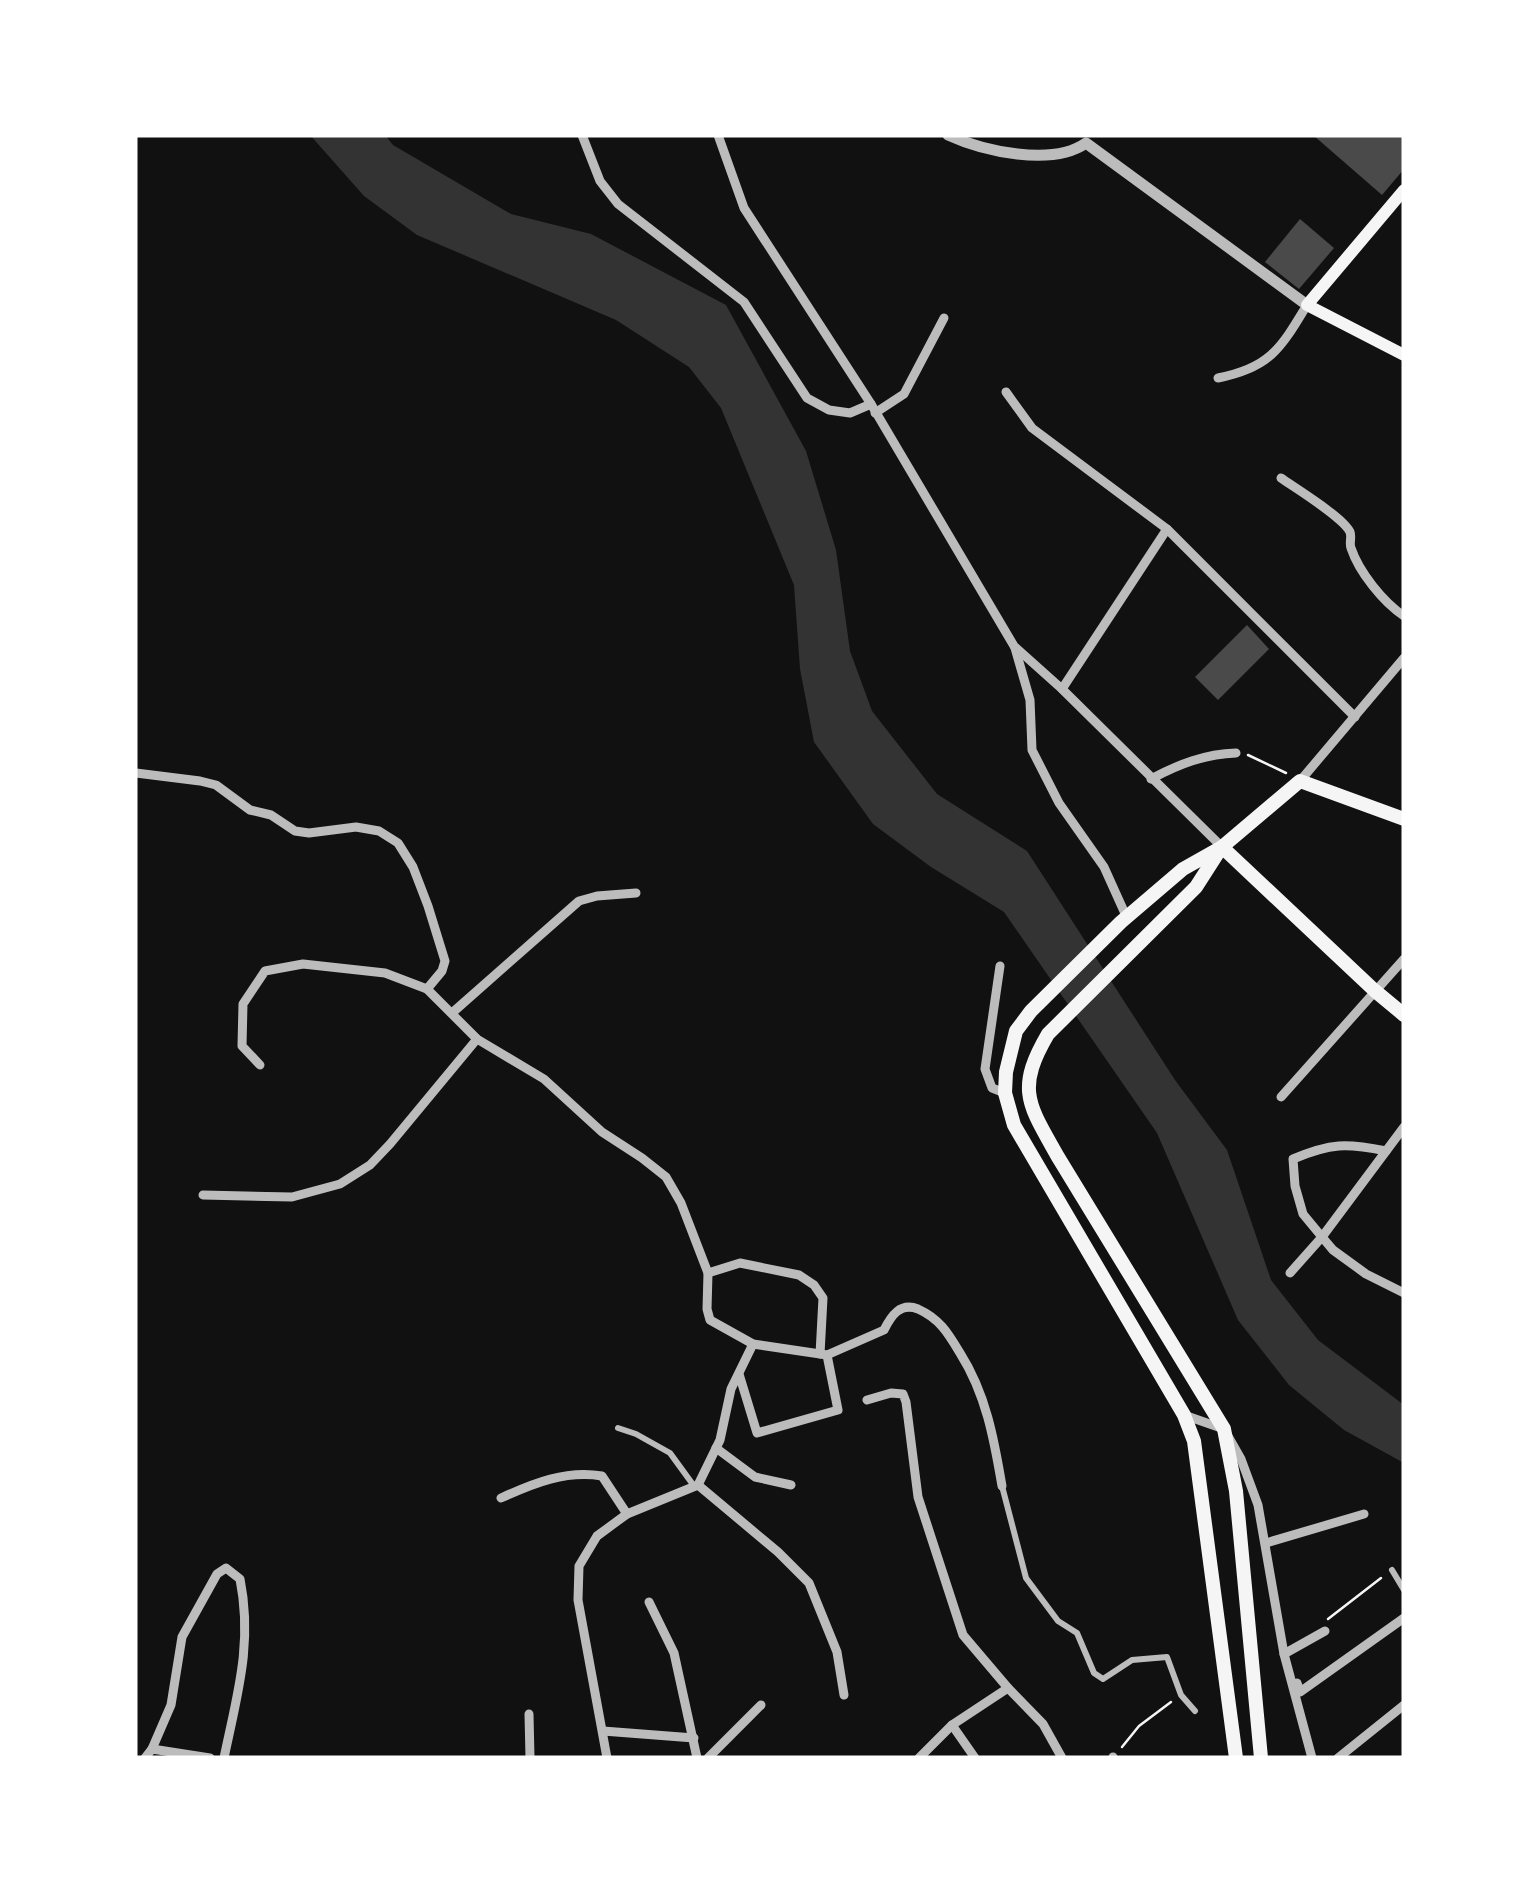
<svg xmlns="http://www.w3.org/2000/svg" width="1539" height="1893" font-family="Commissioner,sans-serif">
<rect width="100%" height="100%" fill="#111"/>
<!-- water -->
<polygon fill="#333" points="310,135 385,135 393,145 511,214 591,234 726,305 806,451 836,550 850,651 872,711 937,794 1027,851 1175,1080 1227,1150 1271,1280 1318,1340 1404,1405 1404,1463 1344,1430 1289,1385 1238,1320 1157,1133 1004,912 931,867 873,824 814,742 800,669 794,585 721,408 689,367 616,320 417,235 364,196"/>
<!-- building -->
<g fill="#4a4a4a">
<polygon points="1313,135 1404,135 1404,169 1382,195"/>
<polygon points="1300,219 1334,248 1299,289 1265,262"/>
<polygon points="1247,625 1269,649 1218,700 1195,677"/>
</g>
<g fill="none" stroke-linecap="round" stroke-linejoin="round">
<!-- path -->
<g stroke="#f5f5f5" stroke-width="2.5">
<polyline points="1248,755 1286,773"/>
<polyline points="1328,1619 1381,1578"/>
<polyline points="1122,1747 1139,1726 1171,1702"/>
</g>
<!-- pedestrian -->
<g stroke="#bcbcbc" stroke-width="6">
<polyline points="618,1428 636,1434 670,1453 694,1486"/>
<polyline points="1002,1486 1026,1578 1058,1621 1077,1633 1094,1673 1103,1679 1132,1660 1167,1657 1181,1695 1195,1711"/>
<polyline points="1392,1570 1404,1590"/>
</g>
<!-- minor -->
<g stroke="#bcbcbc" stroke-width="9">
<polyline points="582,135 600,181 618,204 744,302 807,398 829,410 850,413 871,404"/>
<polyline points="718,135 744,208 871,404 1014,646 1062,689 1222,847"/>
<path d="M1218,378C1270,368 1281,348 1307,305"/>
<polyline points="1006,392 1032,428 1167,529 1355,717"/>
<polyline points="875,413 904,394 944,318"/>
<path d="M1281,478C1295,488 1343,517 1350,532C1352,537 1349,543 1351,548C1359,572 1383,602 1404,616"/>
<polyline points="1015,648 1030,700 1032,750 1059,803 1104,867 1127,918"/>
<polyline points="1062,689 1167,529"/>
<polyline points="136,773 200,781 216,785 250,810 271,815 295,831 309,833 356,827 379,831 398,843 413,867 428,906 445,961 442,971 427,989"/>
<path d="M1151,779C1179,764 1205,754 1236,753"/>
<polyline points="1300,781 1404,658"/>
<polyline points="1000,966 985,1069 992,1088 1005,1093"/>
<polyline points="452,1013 579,901 597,896 636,893"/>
<path d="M260,1065L242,1046L243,1004L265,971L303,964L385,973L427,989L477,1039L544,1079L602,1132L642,1158L666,1177L681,1203L708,1273L707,1309L710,1320L753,1344L827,1355L884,1330C891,1316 900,1302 918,1309C940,1319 948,1333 960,1353C986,1394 994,1439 1002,1486"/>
<polyline points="1281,1097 1404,959"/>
<path d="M1386,1151C1346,1143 1331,1143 1293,1159L1295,1186L1303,1214L1322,1237L1333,1250L1366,1274L1404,1293"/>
<polyline points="203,1195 292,1197 340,1184 370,1165 390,1144 477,1039"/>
<polyline points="708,1273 740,1263 799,1275 814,1285 823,1298 820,1354"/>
<polyline points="1290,1273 1322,1237 1404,1127"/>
<polyline points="739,1374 757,1433 838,1410 827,1355"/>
<polyline points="867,1400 891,1393 903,1394 906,1402 918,1497 963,1635 1008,1688 1043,1724 1062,1758"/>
<polyline points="1184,1415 1224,1429 1241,1459 1258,1505 1284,1654 1312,1758"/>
<polyline points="716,1448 755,1477 791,1485"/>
<polyline points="698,1485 778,1552 809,1583 837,1652 844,1695"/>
<path d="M501,1498C534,1483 566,1470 602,1476L627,1514"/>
<polyline points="1266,1543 1364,1514"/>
<polyline points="649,1602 674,1653 697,1758"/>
<polyline points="1284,1654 1325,1631"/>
<polyline points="1297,1683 1300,1692 1404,1618"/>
<polyline points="529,1714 530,1758"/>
<polyline points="952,1725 975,1758"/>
<polyline points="603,1731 694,1738"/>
<polyline points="152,1749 210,1758"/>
<path d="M145,1758L152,1749L171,1705L182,1637L217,1574L226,1568L240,1579C253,1644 237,1695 224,1758"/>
<polyline points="607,1758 578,1600 579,1566 597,1536 627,1514 698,1485 720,1440 731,1389 753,1344"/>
<polyline points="708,1758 761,1705"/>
<polyline points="919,1758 952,1725 1008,1688"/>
<polyline points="1113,1758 1113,1757"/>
<polyline points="1338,1758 1404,1705"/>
</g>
<!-- tertiary -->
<path stroke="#bcbcbc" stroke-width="11" d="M948,135C983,151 1052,167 1086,143L1307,305"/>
<!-- secondary -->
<polyline stroke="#f5f5f5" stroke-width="12" points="1404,190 1307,305 1404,355"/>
<!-- primary -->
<g stroke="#f5f5f5" stroke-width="14">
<polyline points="1222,847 1374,990 1404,1015"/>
<path d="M1221,848L1196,887L1048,1034C1015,1090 1029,1105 1058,1157L1224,1429L1236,1491L1261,1758"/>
<polyline points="1236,1758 1194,1441 1184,1415 1014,1125 1005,1093 1006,1072 1016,1031 1031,1011 1121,922 1183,869 1222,847 1300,781 1404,819"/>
</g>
</g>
<!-- border -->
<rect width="1539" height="1893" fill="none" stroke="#ffffff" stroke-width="275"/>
</svg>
